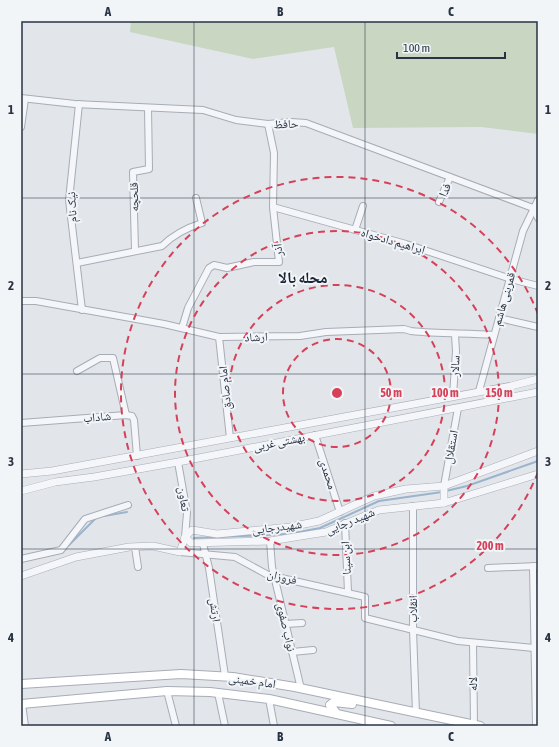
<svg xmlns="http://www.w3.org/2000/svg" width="559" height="747" font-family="'Asap Condensed','Noto Naskh Arabic',sans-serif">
<rect width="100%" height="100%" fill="#e2e6eb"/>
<!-- green -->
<polygon fill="#c8d6c2" points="131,21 538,21 538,134 481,127 353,128 334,47 253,59 130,32"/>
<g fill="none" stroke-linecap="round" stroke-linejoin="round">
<!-- stream -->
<g stroke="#9bb4cd" stroke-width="2">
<polyline points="446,491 467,486 538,461"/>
<polyline points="104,516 127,512"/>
<polyline points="194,538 289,534 320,528 379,501 442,492"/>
<polyline points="69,545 96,518"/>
</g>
<!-- minor casing -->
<g stroke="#a7adb6" stroke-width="8">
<g id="minor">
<polyline points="21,98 75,104 203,110 236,120 268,124 291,122 306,123 533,208 538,208"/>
<polyline points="79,104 69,200 82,310"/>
<polyline points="21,127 25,99"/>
<polyline points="439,202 450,177"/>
<polyline points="273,207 406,244 511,279 538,286"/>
<polyline points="533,208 538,218"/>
<polyline points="355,230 363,206"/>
<polyline points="135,251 133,172 149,169 148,108"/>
<path d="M77,263L162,246C174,234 186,228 202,223L196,198"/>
<path d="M21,301H36L164,324L219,337L300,336L326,332L404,329L411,331C439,334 466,333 494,335"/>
<polyline points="499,318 538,327"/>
<polyline points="182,328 188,308 209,268 214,265 227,268 254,262 279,262 273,207 274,153 268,124"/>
<polyline points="219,337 230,438"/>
<polyline points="77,371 100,358 113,358 126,415"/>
<polyline points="479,391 523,231 538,200"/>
<polyline points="453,396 456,351 455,335"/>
<polyline points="21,423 126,415 132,416 134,420 137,456"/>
<polyline points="315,435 340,512"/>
<polyline points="178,462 187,513 185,537"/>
<polyline points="444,486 458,408"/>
<polyline points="413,506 413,630 416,713"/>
<polyline points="345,523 348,592"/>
<polyline points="270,541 272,567 301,689"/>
<polyline points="203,544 209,568 225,676"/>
<polyline points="135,547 138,567"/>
<polyline points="180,552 235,557 268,575 365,597 365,618 458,641 534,648"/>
<polyline points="21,559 61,550 85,519 128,505"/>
<polyline points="533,566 536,726"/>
<polyline points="488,568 538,566"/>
<polyline points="285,624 302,623"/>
<polyline points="473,643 474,725"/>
<polyline points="292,652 313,650"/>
<polyline points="167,691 176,726"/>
<polyline points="218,693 225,726"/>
<polyline points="269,699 274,726"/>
<polyline points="22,704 25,726"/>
</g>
</g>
<!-- tertiary casing -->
<g stroke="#a7adb6" stroke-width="8">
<g id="tertiary">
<polyline points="21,474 52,471 511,386 538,379"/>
<polyline points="21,491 55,482 94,477 178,462 538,392"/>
<polyline points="444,503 444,486"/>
<polyline points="185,537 191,543 270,541 326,532 379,510 444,503 538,474"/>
<polyline points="21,576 76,557 129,547 153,546 180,552 185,537 192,530 217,534 290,527 319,521 374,496 406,489 444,486 538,451"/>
</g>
</g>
<!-- secondary casing -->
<g stroke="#a7adb6" stroke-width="10">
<g id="secondary">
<polyline points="21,684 181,674 233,677 295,687 480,726"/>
<polyline points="21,704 167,691 210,692 269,699 391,726"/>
<polyline points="336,713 330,705 334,702 352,704"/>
</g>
</g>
<!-- minor -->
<use href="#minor" stroke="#f5f6f9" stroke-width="6"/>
<!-- tertiary -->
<use href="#tertiary" stroke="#f5f6f9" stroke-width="7"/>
<!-- secondary -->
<use href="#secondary" stroke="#fff" stroke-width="8"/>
</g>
<!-- grid -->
<path fill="none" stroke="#293344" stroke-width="1" stroke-opacity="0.55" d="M194,21V726M365,21V726M21,198H538M21,374H538M21,549H538"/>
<!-- distance rings -->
<g fill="none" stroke="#d64159" stroke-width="2" stroke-dasharray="7 5">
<circle cx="337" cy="393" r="54"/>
<circle cx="337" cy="393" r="108"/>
<circle cx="337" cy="393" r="162"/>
<path d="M538 472A216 216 0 1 1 538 314"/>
</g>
<g text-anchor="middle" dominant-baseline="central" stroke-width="4" stroke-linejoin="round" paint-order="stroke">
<!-- street labels -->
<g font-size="12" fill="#293344" stroke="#f2f5f8">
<text transform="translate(286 124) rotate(-2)">حافظ</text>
<text transform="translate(445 190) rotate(-67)">فدا</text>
<text transform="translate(134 197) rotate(-91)">قلحچه</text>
<text transform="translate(72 207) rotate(-93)">نیک نام</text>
<text transform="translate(393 241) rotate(16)">ابراهیم دادخواه</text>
<text transform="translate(278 250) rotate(-95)">آذر</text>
<text transform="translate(504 299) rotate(-74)">قمربنی هاشم</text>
<text transform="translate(256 337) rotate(-2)">ارشاد</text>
<text transform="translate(455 366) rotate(-87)">سالار</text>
<text transform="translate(225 388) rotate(-96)">امام صادق</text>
<text transform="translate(97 417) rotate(-5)">شاداب</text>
<text transform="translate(279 442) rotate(-11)">بهشتی غربی</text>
<text transform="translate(451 447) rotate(-80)">استقلال</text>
<text transform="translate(328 474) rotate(72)">محمدی</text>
<text transform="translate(184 499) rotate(82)">تعاون</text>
<text transform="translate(350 521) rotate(-22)">شهید رجایی</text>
<text transform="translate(277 527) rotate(-7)">شهیدرجایی</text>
<text transform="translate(346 558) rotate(-93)">ابن سینا</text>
<text transform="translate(282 577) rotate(14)">فروزان</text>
<text transform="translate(413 609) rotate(-90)">انقلاب</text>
<text transform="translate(215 610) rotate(82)">ارتش</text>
<text transform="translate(286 627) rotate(77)">نواب صفوی</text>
<text transform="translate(252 681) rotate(8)">امام خمینی</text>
<text transform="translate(473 684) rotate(-91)">لاله</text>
</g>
<!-- district labels -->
<g font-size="16" font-weight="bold" fill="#1b2435" stroke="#f2f5f8">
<text x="303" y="277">محله بالا</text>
</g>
</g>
<circle cx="337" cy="393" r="6" fill="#d64159" stroke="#f2f5f8" stroke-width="2"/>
<g font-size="12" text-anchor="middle" font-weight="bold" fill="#d64159" stroke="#f2f5f8" stroke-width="4" stroke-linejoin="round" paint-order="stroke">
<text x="391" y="397">50 m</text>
<text x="445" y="397">100 m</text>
<text x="499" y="397">150 m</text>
<text x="490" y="550">200 m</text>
</g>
<!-- border -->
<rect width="559" height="747" fill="none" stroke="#f2f5f8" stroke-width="44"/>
<!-- scale -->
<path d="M397 52v6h108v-6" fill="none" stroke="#293344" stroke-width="2"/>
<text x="403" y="52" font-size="12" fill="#293344" stroke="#f2f5f8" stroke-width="3" paint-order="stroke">100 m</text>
<rect x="22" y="22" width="515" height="703" fill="none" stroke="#293344" stroke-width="1.5"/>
<g font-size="13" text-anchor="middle" font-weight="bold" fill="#293344">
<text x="108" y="16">A</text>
<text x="280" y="16">B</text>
<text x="451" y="16">C</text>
<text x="11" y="114">1</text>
<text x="548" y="114">1</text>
<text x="11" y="290">2</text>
<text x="548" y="290">2</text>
<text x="11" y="466">3</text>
<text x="548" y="466">3</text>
<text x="11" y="642">4</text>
<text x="548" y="642">4</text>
<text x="108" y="741">A</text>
<text x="280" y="741">B</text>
<text x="451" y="741">C</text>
</g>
</svg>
